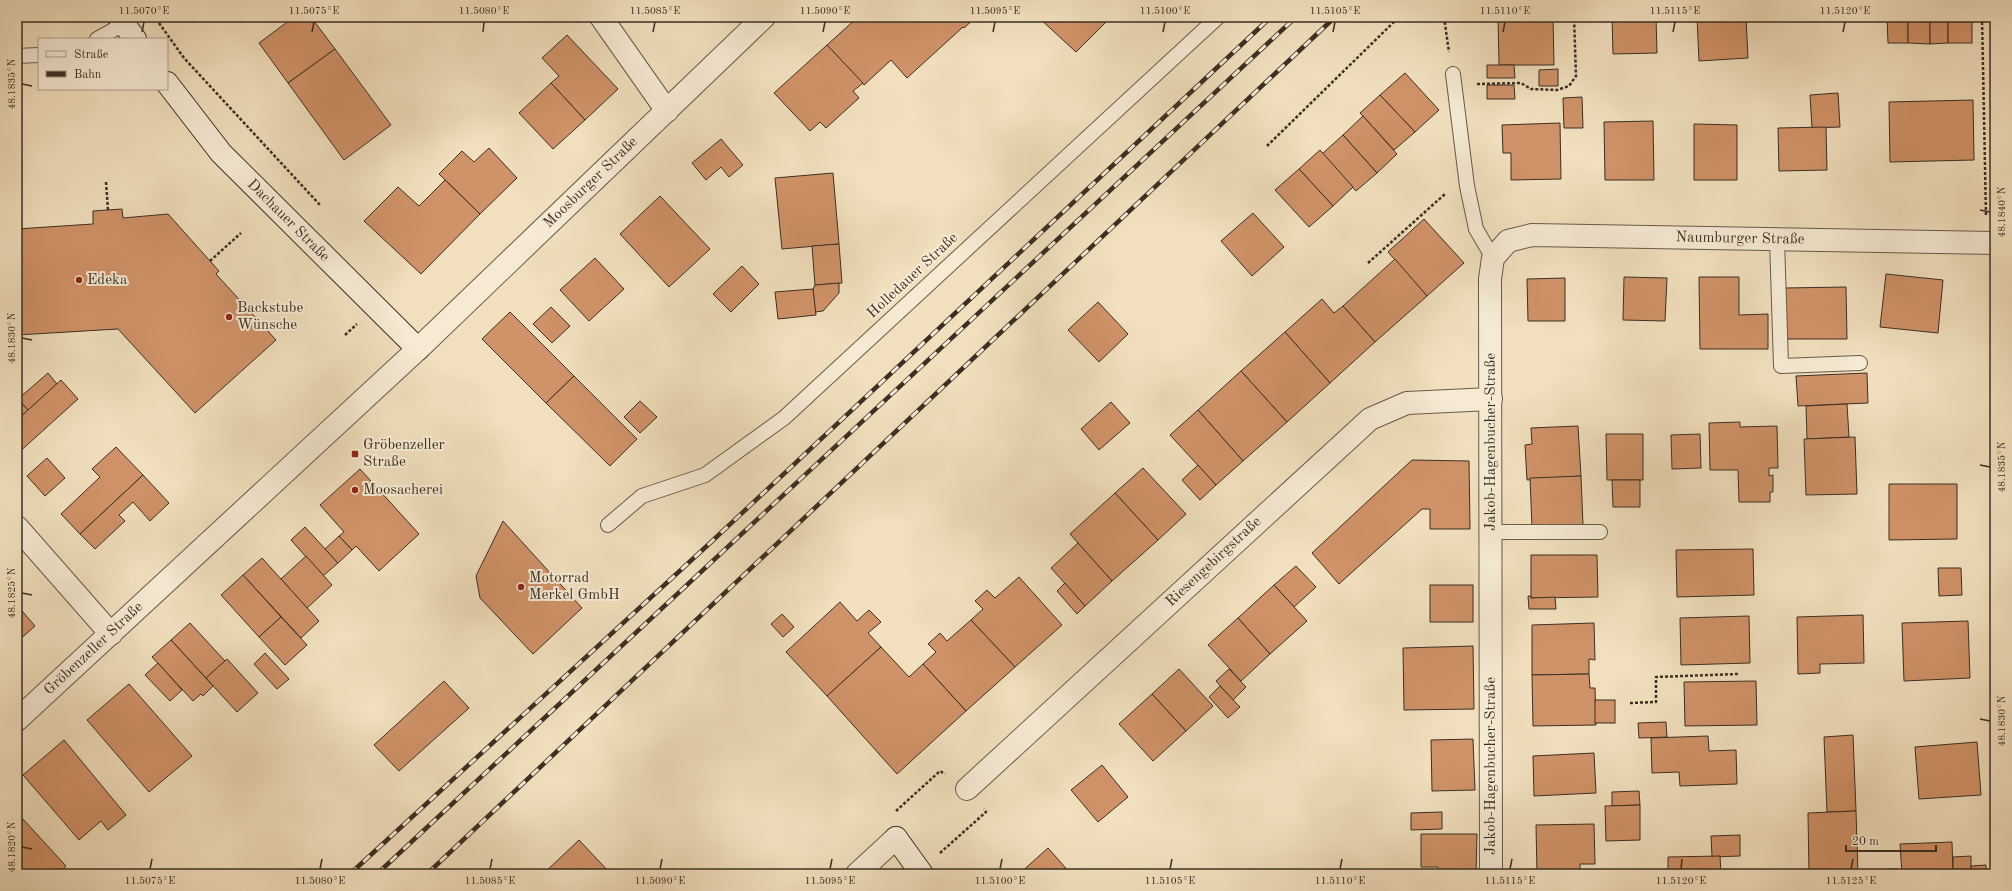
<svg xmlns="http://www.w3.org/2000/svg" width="2012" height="891" font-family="'Old Standard TT',serif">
<rect width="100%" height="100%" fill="#f1dfbd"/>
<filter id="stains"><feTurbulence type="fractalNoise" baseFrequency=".005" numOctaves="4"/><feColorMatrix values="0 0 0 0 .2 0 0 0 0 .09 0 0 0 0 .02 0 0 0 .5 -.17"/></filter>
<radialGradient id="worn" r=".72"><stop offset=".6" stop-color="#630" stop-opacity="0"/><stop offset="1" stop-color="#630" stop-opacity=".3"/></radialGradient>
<!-- building -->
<g fill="#d09268" stroke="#3b2f23">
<polygon points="294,17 311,17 335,49 288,83 259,43"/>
<polygon points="858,17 976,17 964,28 963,27 907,78 891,60 864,85 827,45"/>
<polygon points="1038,17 1111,17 1076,52"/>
<polygon points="1498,17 1553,17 1554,65 1499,65"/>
<polygon points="1612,17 1656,17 1657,53 1613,54"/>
<polygon points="1697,17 1746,17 1748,58 1699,61"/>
<polygon points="1887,17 1908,17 1908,43 1888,43"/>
<polygon points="1908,17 1930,17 1930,44 1908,43"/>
<polygon points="1930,17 1948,17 1948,43 1930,44"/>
<rect x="1948" y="17" width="24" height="26"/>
<polygon points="567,35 618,89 585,120 551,83 559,76 542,58"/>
<polygon points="827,45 863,83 853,91 859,98 826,128 820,122 810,131 774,93"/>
<polygon points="335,49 391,125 344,160 288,83"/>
<polygon points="1487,65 1514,65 1515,78 1487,78"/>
<polygon points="1558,69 1558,86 1539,86 1539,70"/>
<polygon points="1405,73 1439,110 1415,132 1380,95"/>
<polygon points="551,83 585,120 553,149 519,113"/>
<polygon points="1487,85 1514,85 1515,99 1487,99"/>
<polygon points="1838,93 1840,127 1812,128 1810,95"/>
<polygon points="1380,95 1415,132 1394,150 1360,113"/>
<polygon points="1582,97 1583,128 1564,128 1563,98"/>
<polygon points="1973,100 1974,160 1890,162 1889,102"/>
<polygon points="1363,116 1397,154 1377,173 1343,135"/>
<polygon points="1653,121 1654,180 1605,180 1604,122"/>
<polygon points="1560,123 1561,179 1511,180 1511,153 1503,153 1502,125"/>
<polygon points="1694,124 1737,125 1737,180 1694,180"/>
<polygon points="1826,127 1827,170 1779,171 1778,128"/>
<polygon points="1343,135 1377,173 1356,191 1322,154"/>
<polygon points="721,139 743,165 729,177 721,167 706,180 692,163"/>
<polygon points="489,148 517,178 480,214 439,174 462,151 474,162"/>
<polygon points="1320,150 1353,187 1333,206 1299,169"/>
<polygon points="1299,169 1333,206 1309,227 1275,190"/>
<polygon points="833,173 839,244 782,249 775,178"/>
<polygon points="445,180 480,214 421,274 364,221 398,187 419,206"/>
<polygon points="660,196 710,249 669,287 620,234"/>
<polygon points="122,209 123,218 168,214 219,271 216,274 276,340 195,413 118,329 17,335 17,229 93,224 93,211"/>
<polygon points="1253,213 1284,247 1252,276 1221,241"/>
<polygon points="1424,219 1464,263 1427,296 1388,252"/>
<polygon points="839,244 842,283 815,285 812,246"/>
<polygon points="595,258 624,289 589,321 560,290"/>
<polygon points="1395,259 1427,296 1375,342 1343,306"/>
<polygon points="742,266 759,284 731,312 713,294"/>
<polygon points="1886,274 1943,280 1938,333 1880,327"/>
<polygon points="1624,277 1667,278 1665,321 1623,320"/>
<polygon points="1699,277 1739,277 1739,315 1768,314 1768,349 1700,349"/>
<polygon points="1565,278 1565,321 1528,321 1527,279"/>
<polygon points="839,283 839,293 823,311 815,312 813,289 815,285"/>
<polygon points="1846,287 1847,339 1786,339 1785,288"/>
<polygon points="813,289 816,315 778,319 775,292"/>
<polygon points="1322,299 1334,313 1343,306 1375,342 1330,383 1285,332"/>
<polygon points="1098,302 1128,334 1099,362 1068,330"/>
<polygon points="551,307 570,326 552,343 533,324"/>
<polygon points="510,312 574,376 546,403 482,339"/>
<polygon points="1285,332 1330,383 1287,422 1241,371"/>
<polygon points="1241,371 1287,422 1243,461 1198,410"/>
<polygon points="48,373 57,384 28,410 18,399"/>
<polygon points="1867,373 1868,403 1798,406 1796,376"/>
<polygon points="574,376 637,439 610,466 546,403"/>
<polygon points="61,380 78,399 17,454 17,420"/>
<polygon points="18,399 28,410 17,420 17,400"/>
<polygon points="640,401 657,417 640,433 624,417"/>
<polygon points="1111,402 1130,423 1099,450 1081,429"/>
<polygon points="1847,404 1849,437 1807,439 1806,406"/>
<polygon points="1198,410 1243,461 1216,485 1170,435"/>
<polygon points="1740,422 1740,427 1777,426 1778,468 1769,468 1769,476 1773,475 1773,492 1770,492 1770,502 1739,502 1738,470 1710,470 1709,423"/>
<polygon points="1578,426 1581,476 1527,480 1525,445 1532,444 1531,428"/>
<polygon points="1606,434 1643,434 1643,480 1607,480"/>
<polygon points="1700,434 1701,468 1672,469 1671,435"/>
<polygon points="1855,437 1857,494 1806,495 1804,439"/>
<polygon points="116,447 143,475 80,534 61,514 100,477 92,469"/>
<polygon points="47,458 65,478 45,496 27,476"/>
<polygon points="1412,460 1469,461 1470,529 1430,529 1430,509 1422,509 1339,584 1312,553"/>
<polygon points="1198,465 1216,485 1200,500 1182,480"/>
<polygon points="1143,468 1186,514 1158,540 1115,493"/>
<polygon points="360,469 419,534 379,571 356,546 352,550 339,536 344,532 320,505"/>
<polygon points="143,475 169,503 150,521 133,502 119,515 125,521 95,549 80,534"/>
<polygon points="1581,476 1583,525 1532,527 1530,478"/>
<polygon points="1612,480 1640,480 1640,507 1613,507"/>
<polygon points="1889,484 1957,484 1957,539 1889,540"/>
<polygon points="1115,493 1158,540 1112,581 1070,534"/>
<polygon points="503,521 582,608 533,654 480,598 476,576"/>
<polygon points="305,527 338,563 323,576 291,540"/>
<polygon points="339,536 352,550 338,563 325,549"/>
<polygon points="1078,543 1112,581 1085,606 1051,568"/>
<polygon points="1753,549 1754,595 1677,597 1676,550"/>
<polygon points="1531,555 1597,555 1598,597 1531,598"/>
<polygon points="306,556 332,585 307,608 281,579"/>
<polygon points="262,558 319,621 301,638 243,575"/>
<polygon points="1296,566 1316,587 1294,607 1274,585"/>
<polygon points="1938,568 1961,568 1962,595 1939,596"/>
<polygon points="243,575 281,617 259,637 221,595"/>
<polygon points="1019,577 1062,625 1015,667 971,620 983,609 975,601 987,590 995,598"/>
<polygon points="1065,583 1085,606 1077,614 1057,591"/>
<polygon points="1274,585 1307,621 1270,654 1238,618"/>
<rect x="1430" y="585" width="43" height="37"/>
<polygon points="1528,596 1531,596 1531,598 1555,597 1556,609 1529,609"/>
<polygon points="840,602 857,621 869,610 881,622 868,633 881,647 827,696 786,652"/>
<polygon points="17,605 35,626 17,642"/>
<polygon points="782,614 794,627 783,637 771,624"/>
<polygon points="1863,615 1864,663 1820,664 1820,673 1798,674 1797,617"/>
<polygon points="1749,616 1750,663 1681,665 1680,618"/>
<polygon points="281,617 307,645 285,665 259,637"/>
<polygon points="1238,618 1270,654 1241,681 1208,645"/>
<polygon points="971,620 1015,667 966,711 923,664 936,652 928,644 940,633 947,641"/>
<polygon points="1968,621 1970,678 1904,681 1902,623"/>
<polygon points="190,623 225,661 206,678 171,640"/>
<polygon points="1594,623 1595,660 1589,659 1589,674 1532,675 1532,625"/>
<polygon points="171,640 213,686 203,696 201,694 193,701 152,657"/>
<polygon points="1473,646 1474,709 1404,710 1403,648"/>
<polygon points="881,647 909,677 923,664 966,711 897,774 827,696"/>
<polygon points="265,653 289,679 277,689 254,664"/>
<polygon points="227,659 258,693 237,712 206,678"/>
<polygon points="158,663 182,690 170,701 145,675"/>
<polygon points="1179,669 1213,706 1186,731 1152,694"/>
<polygon points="1229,669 1246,687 1233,700 1216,681"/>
<polygon points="1589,674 1590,688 1595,688 1596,725 1533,726 1532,675"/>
<polygon points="444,681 469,708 399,771 374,745"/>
<polygon points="1756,681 1757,725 1685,726 1684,682"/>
<polygon points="129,684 192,756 149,792 87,720"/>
<polygon points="1220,686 1240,707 1228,718 1209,697"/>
<polygon points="1152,694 1186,731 1153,761 1119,724"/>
<rect x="1595" y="700" width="20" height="23"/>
<polygon points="1666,722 1667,737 1639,738 1638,723"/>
<polygon points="1853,735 1856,811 1827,812 1824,737"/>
<polygon points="1708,736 1709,751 1736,750 1737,784 1680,786 1679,772 1652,773 1651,738"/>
<polygon points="1473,739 1475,790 1432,791 1431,740"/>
<polygon points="64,740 126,815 108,830 101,821 79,840 23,775"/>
<polygon points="1977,742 1981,795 1919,799 1915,747"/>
<polygon points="1594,753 1596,793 1534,796 1533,756"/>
<polygon points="1102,765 1128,797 1098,822 1071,790"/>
<polygon points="1639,791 1640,805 1612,806 1612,792"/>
<polygon points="1640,805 1640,840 1606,841 1605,806"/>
<polygon points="1856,811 1858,874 1809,874 1808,813"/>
<polygon points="1442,812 1442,829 1411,830 1411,813"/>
<polygon points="22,818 66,866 58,874 17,874 17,819 19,822"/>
<polygon points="1594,824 1595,864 1580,864 1580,874 1537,874 1536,825"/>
<polygon points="1421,834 1477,834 1476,873 1438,873 1438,867 1421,867"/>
<polygon points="1740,835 1740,856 1712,857 1711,836"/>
<polygon points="579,840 611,874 543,874"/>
<polygon points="1952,842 1953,874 1902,874 1900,844"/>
<polygon points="1048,848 1071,874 1019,874"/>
<polygon points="1720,856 1721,874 1668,874 1668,857"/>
<polygon points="1971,856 1971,874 1953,874 1953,857"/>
<polygon points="1986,865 1986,874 1971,874 1971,866"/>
<polygon points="1885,869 1898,869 1899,874 1886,874"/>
<rect x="1605" y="871" width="35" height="3"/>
</g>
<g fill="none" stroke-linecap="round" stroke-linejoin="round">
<!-- service casing -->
<g stroke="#685b4a" stroke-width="16">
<g id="service">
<polyline points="97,39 124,24"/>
<polyline points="17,56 39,55"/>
<polyline points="1453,74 1467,186 1476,229 1493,258"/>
<polyline points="1777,240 1781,366 1860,363"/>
<polyline points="608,525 642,496 705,475 784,418 1218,17"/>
<polyline points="1491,532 1600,532"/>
</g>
</g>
<!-- minor casing -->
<g stroke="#685b4a" stroke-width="24">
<g id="minor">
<polyline points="601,17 667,111"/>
<polyline points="418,349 764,17"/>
<polyline points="17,527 111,634"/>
<polyline points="967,789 1370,419 1407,403 1491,399"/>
<polyline points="857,874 896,838"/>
<polyline points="1491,874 1490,279 1493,258 1508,241 1532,235 1995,243"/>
</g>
</g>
<!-- tertiary casing -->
<g stroke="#685b4a" stroke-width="24">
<polyline id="tertiary" points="17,720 418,349"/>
</g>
<!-- secondary casing -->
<g stroke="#3b2f23" stroke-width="24">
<g id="secondary">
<polyline points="119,17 135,39"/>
<polyline points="167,83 221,153 418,349"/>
<polyline points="896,838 922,874"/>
</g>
</g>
<!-- path -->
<g stroke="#3b2f23" stroke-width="2.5" stroke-dasharray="3 2" stroke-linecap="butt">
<polyline points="1444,17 1449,52"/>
<polyline points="1982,17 1986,216"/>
<polyline points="159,23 184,58 320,205"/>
<polyline points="1477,84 1521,83 1531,89 1557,90 1569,86 1576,76 1574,17"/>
<polyline points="1267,146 1399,17"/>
<polyline points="106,182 108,210"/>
<polyline points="210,261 241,233"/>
<polyline points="1368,263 1445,194"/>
<polyline points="345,335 357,324"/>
<polyline points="1630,703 1656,702 1656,677 1738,674"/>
<polyline points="896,811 940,771 945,774"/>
<polyline points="940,853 986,812 984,809"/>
</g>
<!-- service -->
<use href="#service" stroke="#f6ead4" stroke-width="14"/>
<!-- minor -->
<use href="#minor" stroke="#f6ead4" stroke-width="22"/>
<!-- tertiary -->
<use href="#tertiary" stroke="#f6ead4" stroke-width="22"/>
<!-- secondary -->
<use href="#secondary" stroke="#f6ead4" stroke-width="22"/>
<!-- rail casing -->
<g stroke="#3b2f23" stroke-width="4.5">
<g id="rail">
<polyline points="350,874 709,544 1271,17"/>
<polyline points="377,874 1296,17"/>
<polyline points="427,874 1335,17"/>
</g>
</g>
<!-- rail -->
<use href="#rail" stroke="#f6ead4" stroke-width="3" stroke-dasharray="9" stroke-linecap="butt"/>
</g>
<!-- ticks -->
<path fill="none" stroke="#3b2f23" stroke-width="1.5" d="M142,32L144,22M312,32L314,22M483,32L484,22M653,32L655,22M823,32L825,22M993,32L995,22M1163,32L1165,22M1333,32L1335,22M1503,32L1505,22M1673,32L1675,22M1843,32L1845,22M22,84L32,86M1980,210L1990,212M22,338L32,340M1980,465L1990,467M22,593L32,595M1980,719L1990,721M22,847L32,849M150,869L152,859M320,869L322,859M490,869L492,859M660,869L662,859M830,869L832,859M1000,869L1002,859M1170,869L1172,859M1340,869L1342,859M1510,869L1512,859M1681,869L1682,859M1851,869L1853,859"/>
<!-- markers -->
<g fill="#8f2418" stroke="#f6ead4" stroke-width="1.5">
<circle cx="79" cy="280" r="4"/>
<circle cx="229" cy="317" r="4"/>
<rect x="351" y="450" width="8" height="8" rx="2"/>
<circle cx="355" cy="490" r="4"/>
<circle cx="521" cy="587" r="4"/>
</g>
<g text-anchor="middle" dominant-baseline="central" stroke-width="4" stroke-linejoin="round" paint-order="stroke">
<!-- street labels -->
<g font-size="15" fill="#3b2f23" stroke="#f6ead4">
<text transform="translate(591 183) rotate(-44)">Moosburger Straße</text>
<text transform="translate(288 221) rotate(45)">Dachauer Straße</text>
<text transform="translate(1740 239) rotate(1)">Naumburger Straße</text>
<text transform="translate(913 276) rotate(-43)">Holledauer Straße</text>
<text transform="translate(1491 442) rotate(-90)">Jakob-Hagenbucher-Straße</text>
<text transform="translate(1214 562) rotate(-43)">Riesengebirgstraße</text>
<text transform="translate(94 649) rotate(-43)">Gröbenzeller Straße</text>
<text transform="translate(1491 766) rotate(-90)">Jakob-Hagenbucher-Straße</text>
</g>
<!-- poi labels -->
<g font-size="15" fill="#3b2f23" stroke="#f6ead4" text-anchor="start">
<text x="87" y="280">Edeka</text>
<text x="237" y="308">Backstube<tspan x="237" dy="17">Wünsche</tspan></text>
<text x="363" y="445">Gröbenzeller<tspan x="363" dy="17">Straße</tspan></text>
<text x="363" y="490">Moosacherei</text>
<text x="529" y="578">Motorrad<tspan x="529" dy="17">Merkel GmbH</tspan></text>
</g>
</g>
<!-- margin -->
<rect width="2012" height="891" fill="none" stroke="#f1dfbd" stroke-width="44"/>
<!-- legend -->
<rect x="38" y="38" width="130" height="52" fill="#f6ead4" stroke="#ab9f8d"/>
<rect x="46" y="51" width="20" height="6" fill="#f6ead4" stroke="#ab9f8d"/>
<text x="74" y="58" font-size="12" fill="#3b2f23">Straße</text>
<rect x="46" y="71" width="20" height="6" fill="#3b2f23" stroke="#ab9f8d"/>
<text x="74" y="78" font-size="12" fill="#3b2f23">Bahn</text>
<!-- scale -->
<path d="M1846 845v6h90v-6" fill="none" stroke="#3b2f23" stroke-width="2"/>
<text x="1852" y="845" font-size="12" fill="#3b2f23" stroke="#f6ead4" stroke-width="3" paint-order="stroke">20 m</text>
<rect x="22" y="22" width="1968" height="847" fill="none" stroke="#3b2f23" stroke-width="1.5"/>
<g font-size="10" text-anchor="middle" fill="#3b2f23">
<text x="144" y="14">11.5070°E</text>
<text x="314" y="14">11.5075°E</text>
<text x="484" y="14">11.5080°E</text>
<text x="655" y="14">11.5085°E</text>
<text x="825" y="14">11.5090°E</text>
<text x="995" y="14">11.5095°E</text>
<text x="1165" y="14">11.5100°E</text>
<text x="1335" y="14">11.5105°E</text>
<text x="1505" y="14">11.5110°E</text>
<text x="1675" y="14">11.5115°E</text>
<text x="1845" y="14">11.5120°E</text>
<text transform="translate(11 84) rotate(-90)" y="4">48.1835°N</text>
<text transform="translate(2001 212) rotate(-90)" y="4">48.1840°N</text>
<text transform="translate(11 338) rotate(-90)" y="4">48.1830°N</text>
<text transform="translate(2001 467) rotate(-90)" y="4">48.1835°N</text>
<text transform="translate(11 593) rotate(-90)" y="4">48.1825°N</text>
<text transform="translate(2001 721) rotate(-90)" y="4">48.1830°N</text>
<text transform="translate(11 847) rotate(-90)" y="4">48.1820°N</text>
<text x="150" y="884">11.5075°E</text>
<text x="320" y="884">11.5080°E</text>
<text x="490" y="884">11.5085°E</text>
<text x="660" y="884">11.5090°E</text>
<text x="830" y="884">11.5095°E</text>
<text x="1000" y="884">11.5100°E</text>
<text x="1170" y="884">11.5105°E</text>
<text x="1340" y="884">11.5110°E</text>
<text x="1510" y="884">11.5115°E</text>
<text x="1681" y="884">11.5120°E</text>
<text x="1851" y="884">11.5125°E</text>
</g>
<rect width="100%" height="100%" filter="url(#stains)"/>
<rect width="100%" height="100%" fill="url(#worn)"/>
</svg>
